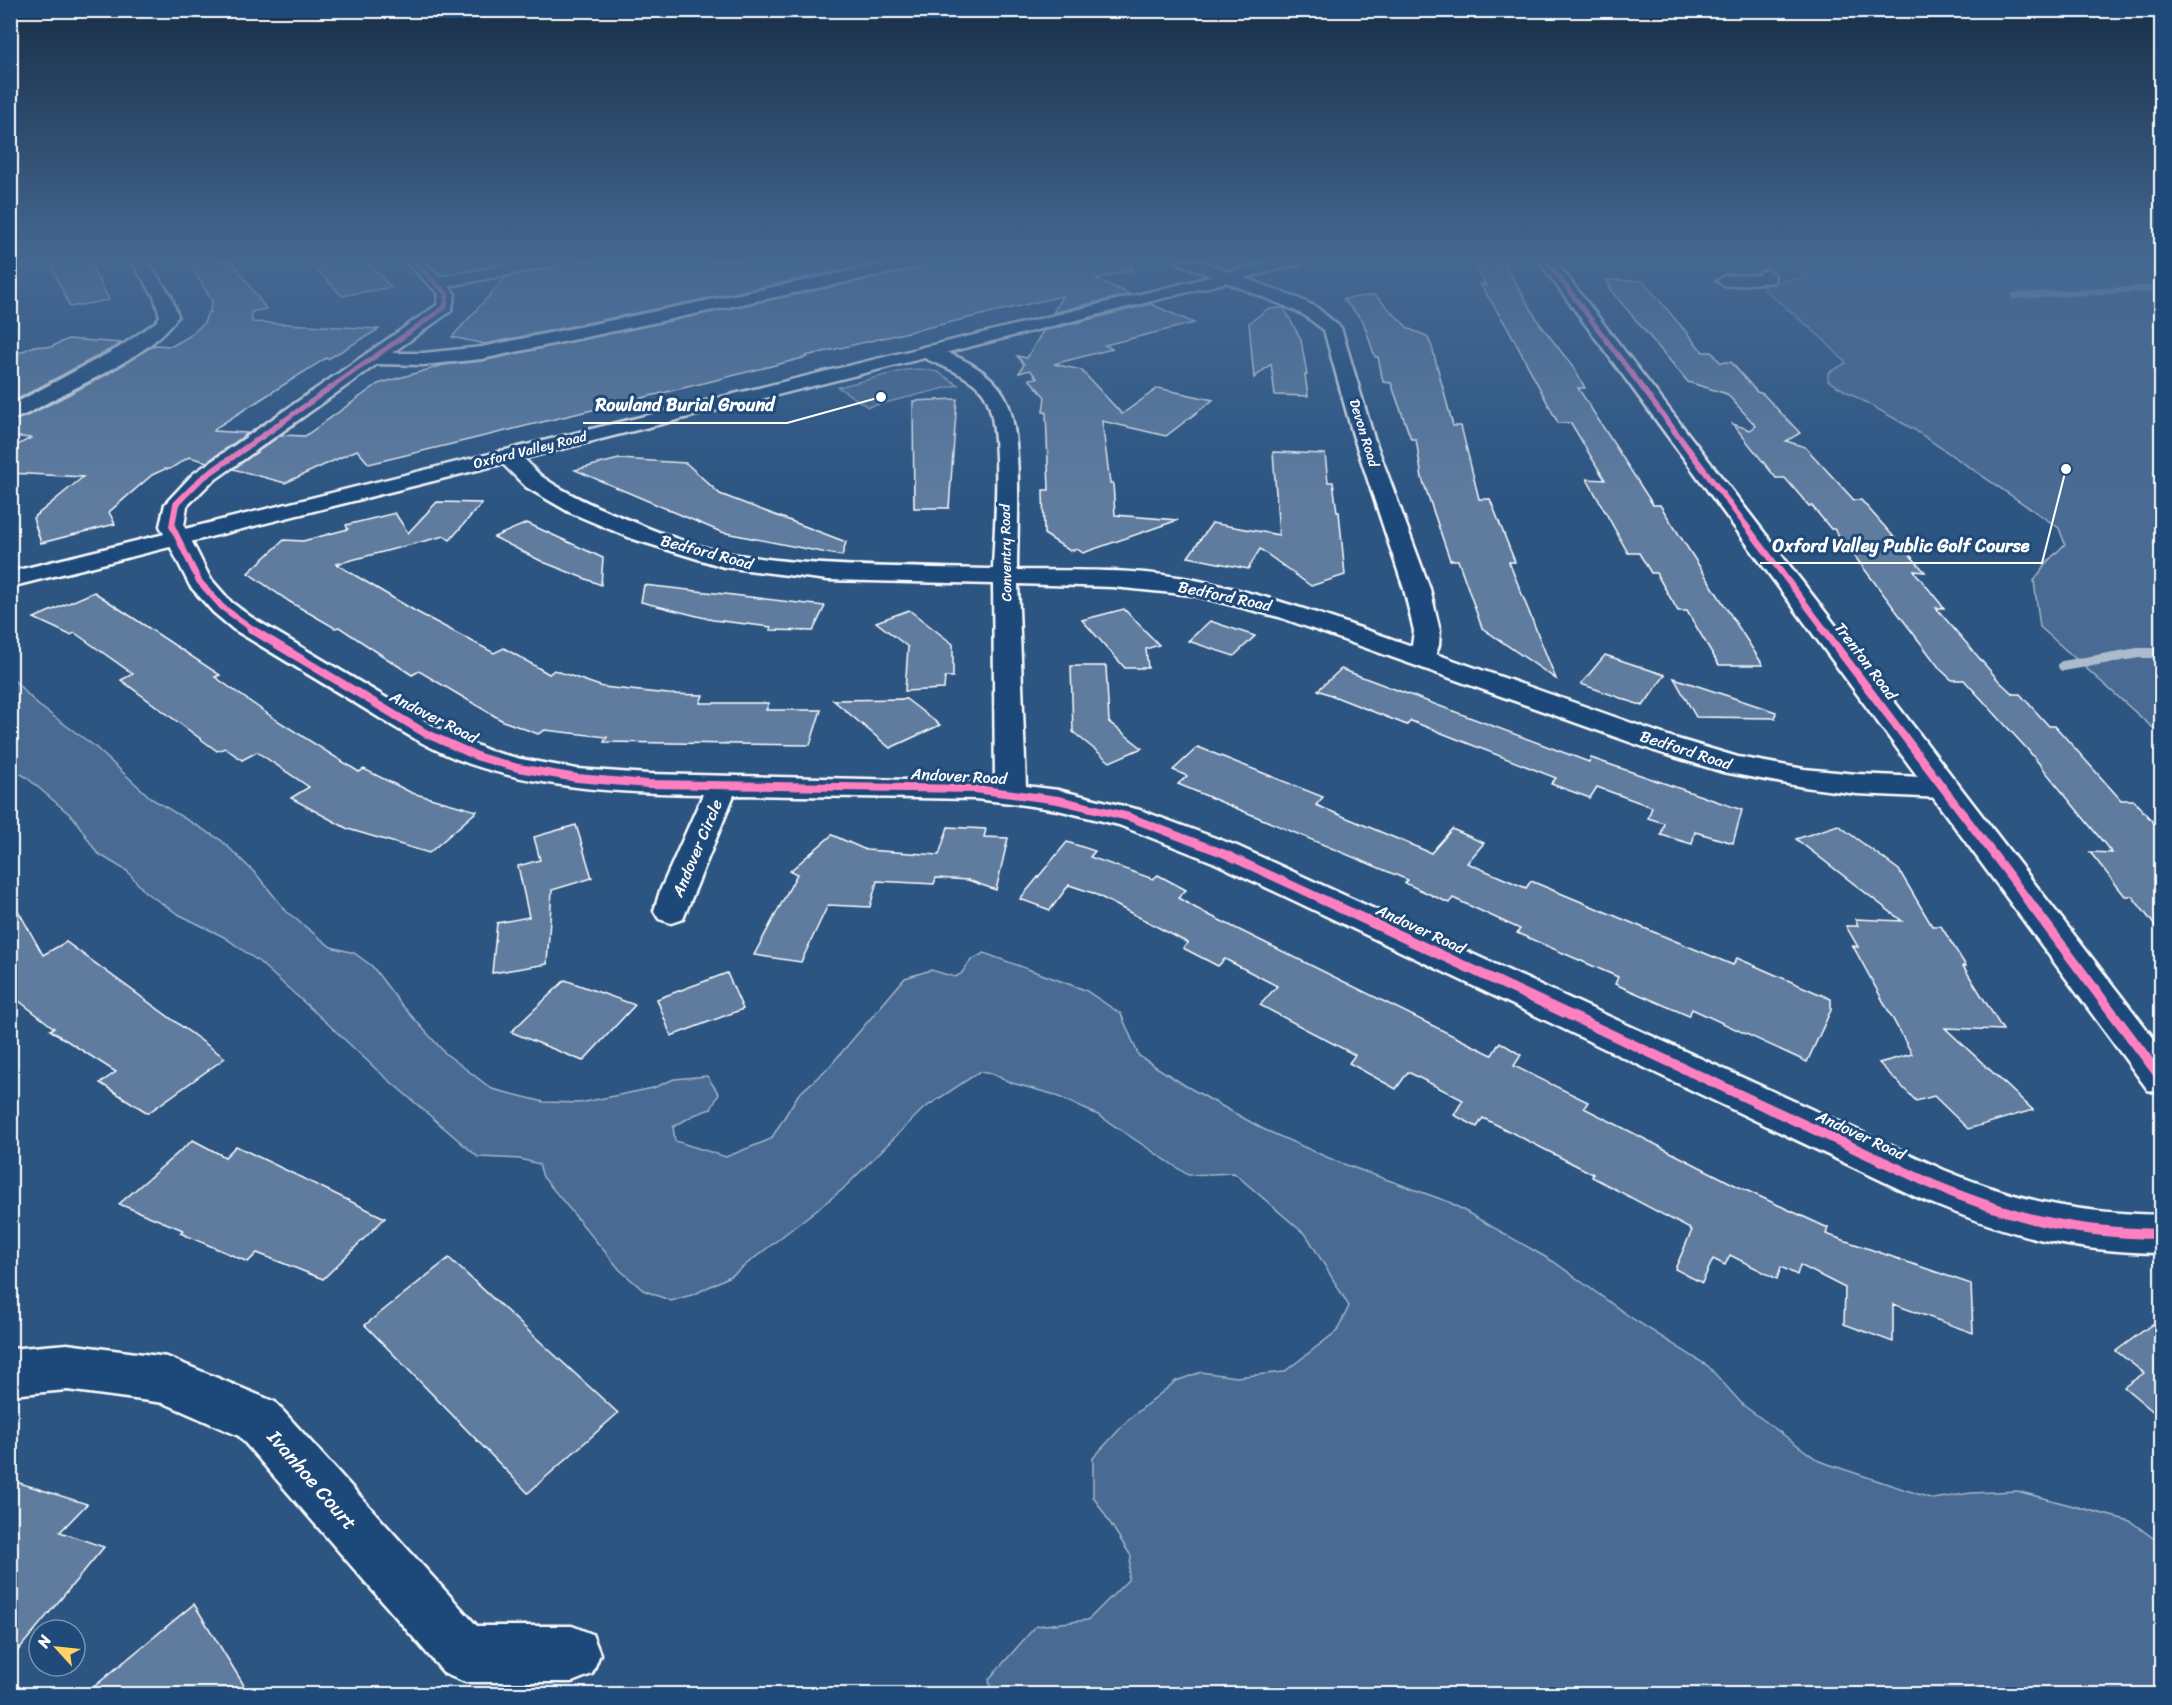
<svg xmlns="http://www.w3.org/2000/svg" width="2172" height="1705" font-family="Sriracha,sans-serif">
<rect width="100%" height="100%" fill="#2c5582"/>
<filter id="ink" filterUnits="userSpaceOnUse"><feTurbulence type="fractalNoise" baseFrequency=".0167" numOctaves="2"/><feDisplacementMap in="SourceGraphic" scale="12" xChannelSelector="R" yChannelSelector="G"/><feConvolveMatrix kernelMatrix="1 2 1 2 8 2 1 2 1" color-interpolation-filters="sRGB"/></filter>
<g filter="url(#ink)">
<!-- green -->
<g fill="#486b92" stroke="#a4b5c8" stroke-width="1.5">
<polygon points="1797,261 2161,261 2161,730 2153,728 2040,627 2034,581 2047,562 2065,544 2059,528 1913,429 1828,381 1828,373 1846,363 1824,340 1764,289 1763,286 1767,284 1804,278"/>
<polygon points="920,369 938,372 958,385 868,407 838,387 906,370"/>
<polygon points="11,677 38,705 93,745 152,799 221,840 257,875 287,912 331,947 354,953 372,966 400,1003 445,1053 492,1089 544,1102 580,1103 653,1088 674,1079 707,1076 719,1094 711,1109 694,1115 673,1127 675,1141 726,1157 771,1139 798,1095 830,1066 905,978 931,970 955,977 961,974 971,960 984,953 1085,990 1121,1014 1139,1056 1186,1086 1263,1129 1338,1162 1449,1202 1554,1262 1633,1319 1708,1366 1743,1405 1819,1461 1933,1499 1971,1493 2017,1491 2130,1521 2161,1544 2161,1694 991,1694 989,1679 1036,1626 1088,1620 1128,1580 1131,1556 1093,1496 1093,1458 1129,1419 1176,1381 1201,1372 1236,1377 1284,1372 1337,1331 1349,1306 1307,1236 1234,1173 1188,1175 1098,1115 1052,1094 1012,1083 993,1074 979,1072 923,1109 843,1189 734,1274 695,1294 671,1301 643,1290 620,1270 543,1177 539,1164 520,1159 478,1157 377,1070 327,1023 258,961 224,937 178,914 145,892 127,871 97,853 74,818 26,777 11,768"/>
</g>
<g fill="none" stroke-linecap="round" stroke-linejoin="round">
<!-- stream-far1 -->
<polyline stroke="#acbcce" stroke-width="6" points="2014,296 2162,288"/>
<!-- stream -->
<polyline stroke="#acbcce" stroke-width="10" points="2063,666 2138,653 2162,653"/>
</g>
<!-- building -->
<g fill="#5e7c9f" stroke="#fff" stroke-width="1.5">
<polygon points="49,261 89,261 109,300 70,307"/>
<polygon points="188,261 232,261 266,309 251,312 252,322 379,329 328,359 326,358 217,427 214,431 248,433 207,462 189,457 170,469 165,469 152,475 109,512 115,524 41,543 33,518 83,477 10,473 10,449 31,438 10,436 10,422 29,415 106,375 154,345 172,346 188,337 204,323 208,312 211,312 210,308 212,301"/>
<polygon points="308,261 366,261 391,287 342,296"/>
<polygon points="563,261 889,261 485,344 452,337 506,277 553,268"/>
<polygon points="931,261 1130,261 1132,270 1096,279 1130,294 1053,313 1062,296 806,356 807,357 712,381 369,464 357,450 285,483 233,469 281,435 305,436 378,384 444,365 482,361 921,268"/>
<polygon points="1473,263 1504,263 1540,324 1573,367 1585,388 1578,388 1653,505 1660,505 1763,665 1719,665 1687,611 1678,611 1656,573 1651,573 1639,553 1628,553 1587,479 1605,480 1571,423 1558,423 1509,330 1480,284 1486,286"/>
<polygon points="1606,280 1643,281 1703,352 1712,352 1720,362 1731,362 1757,392 1763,394 1800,433 1786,441 1805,447 1854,500 1861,500 1925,572 1914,571 1944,608 1936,608 1999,681 2013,694 2020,694 2049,726 2055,726 2121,800 2133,800 2162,832 2162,935 2132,896 2125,896 2090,852 2112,853 2028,750 1964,680 1952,680 1941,670 1834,529 1831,529 1812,506 1809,506 1785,478 1776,478 1733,424 1750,430 1756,426 1727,394 1688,382 1608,287 1611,287"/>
<polygon points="1375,295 1409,329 1427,336 1432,347 1453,426 1461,426 1479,499 1490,499 1515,562 1509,562 1556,679 1482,628 1458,560 1450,560 1422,478 1416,439 1411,439 1391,383 1383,382 1378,357 1375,357 1363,321 1343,299"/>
<polygon points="1151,304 1194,323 1105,345 1112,349 1054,364 1081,370 1122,414 1158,388 1213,400 1166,436 1102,421 1110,483 1113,483 1115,515 1178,520 1083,553 1077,549 1070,551 1044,534 1043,490 1049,490 1046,412 1043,412 1045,397 1029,379 1037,378 1030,370 1019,373 1024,364 1017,356 1027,358 1043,331"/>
<polygon points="1284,308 1301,340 1307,375 1305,375 1308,396 1275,395 1271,364 1254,378 1249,323 1268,309"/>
<polygon points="68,339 122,343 10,403 10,357 34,346 51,347"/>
<polygon points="957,399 949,508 914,508 913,401"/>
<polygon points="1273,452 1325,454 1328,482 1333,482 1337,512 1339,512 1345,575 1311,586 1260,549 1248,569 1188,557 1212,523 1279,535"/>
<polygon points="619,459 686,463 720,494 846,542 842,556 721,532 575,470"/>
<polygon points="437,502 482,503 450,540 444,536 336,564 415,611 494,653 504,648 549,674 554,670 603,687 668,694 703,695 700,703 769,703 766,710 821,710 810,745 604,742 607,737 545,730 538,734 503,721 419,671 412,675 339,627 335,628 290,602 248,573 284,540 303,541 348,529 346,525 395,513 408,533"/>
<polygon points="527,523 603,558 601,585 543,562 494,537"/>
<polygon points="644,585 733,595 825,606 813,631 770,630 771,627 713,620 641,602"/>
<polygon points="94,592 220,675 215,677 275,719 359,772 364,769 412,793 477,811 429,853 348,829 291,798 309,787 257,752 242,760 225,748 217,751 121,680 133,674 75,633 70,635 34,618"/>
<polygon points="1124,609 1159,645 1146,649 1148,668 1125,668 1082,620"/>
<polygon points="909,610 953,644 953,677 945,677 944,689 905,691 908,647 876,622"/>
<polygon points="1210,621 1255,636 1234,656 1188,641"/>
<polygon points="1605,655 1665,675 1643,706 1581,684"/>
<polygon points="1071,666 1106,666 1109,722 1142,748 1110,762 1073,732"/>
<polygon points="1341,669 1589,762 1591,758 1742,810 1733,843 1695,832 1692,844 1661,835 1664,823 1648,818 1652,807 1597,787 1590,798 1551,784 1556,778 1411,721 1407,725 1318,690"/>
<polygon points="1674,678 1776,712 1775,718 1696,717"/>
<polygon points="906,699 940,725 890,748 833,700"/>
<polygon points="1198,747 1323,797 1316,805 1431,853 1452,829 1484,843 1467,863 1526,888 1531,881 1733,965 1737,958 1831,999 1831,1010 1807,1062 1692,1009 1689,1016 1615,984 1618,977 1517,933 1520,929 1453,898 1449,903 1405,883 1408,880 1178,784 1187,776 1173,770"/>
<polygon points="576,825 592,878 552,890 547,964 492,973 497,923 529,917 518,866 540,860 534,837"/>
<polygon points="1838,825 1899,870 1932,926 1941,926 1966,966 1963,966 2003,1030 1945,1028 2033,1110 1968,1129 1934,1096 1916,1101 1879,1063 1912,1054 1853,946 1858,947 1846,926 1858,926 1855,919 1902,921 1796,839"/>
<polygon points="948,827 986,829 984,837 1008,838 996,890 968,880 936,878 934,884 877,881 870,907 828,905 801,962 754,955 797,874 790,871 832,835 866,850 939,855"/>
<polygon points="1067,842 1095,851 1090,857 1153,879 1158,875 1186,890 1178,898 1203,912 1492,1055 1500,1042 1521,1055 1514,1066 1588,1102 1584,1108 1737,1186 1828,1228 1826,1234 1971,1284 1973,1333 1893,1304 1893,1342 1844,1324 1845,1288 1800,1265 1797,1275 1781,1267 1777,1279 1730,1255 1725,1265 1713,1259 1702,1283 1675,1269 1692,1230 1592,1177 1593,1174 1483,1118 1477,1127 1454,1115 1463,1100 1408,1072 1396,1089 1349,1063 1355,1055 1260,1005 1277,986 1225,959 1218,966 1183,948 1188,943 1093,893 1069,885 1050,910 1020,899"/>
<polygon points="10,896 43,955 66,942 225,1058 148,1113 100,1083 116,1072 50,1030 54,1028 10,994"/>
<polygon points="727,973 743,1009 671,1036 657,999"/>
<polygon points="565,980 635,1005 583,1061 511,1032"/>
<polygon points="193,1140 225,1157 236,1146 385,1218 323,1279 257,1253 248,1262 180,1233 183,1230 119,1204"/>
<polygon points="449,1258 618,1413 528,1493 365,1325"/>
<polygon points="2162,1317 2162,1419 2124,1387 2144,1373 2116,1351"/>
<polygon points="10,1480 87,1504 60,1532 104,1547 10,1660"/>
<polygon points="194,1604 250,1695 84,1695"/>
</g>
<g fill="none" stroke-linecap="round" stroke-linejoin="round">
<!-- minor casing -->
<g stroke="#fff" stroke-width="5">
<g id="minor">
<path d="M131,261H147L171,296L178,316C153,353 95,377 56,398C42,405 26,416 10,420V406L118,348L156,322L160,316L154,296Z"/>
<path d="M405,261H422L441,277L529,261H561L553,266L449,286L455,294L451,311L392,353H423L482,347L899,261H929L921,266L482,359L423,365L377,364L209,484L187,506L184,526L210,578L231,602L251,617L435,727L490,751L521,759L577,769L648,774L995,782L993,584L828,580L724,567L633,539L569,512L526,487L500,461L497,456L500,451C521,446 529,468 544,478C572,497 603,510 634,522C661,534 709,551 738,555C822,568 908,567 993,569C994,532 1005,416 981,390C965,373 941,366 920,356L918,352L920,348L927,346C954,353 990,370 1004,395C1024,430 1017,527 1017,570C1076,571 1137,568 1195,580C1269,595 1341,621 1412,646L1414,631L1404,589L1353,435L1324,330L1304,315L1285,306L1181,264L1179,261H1201L1297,298L1316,307L1341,328L1373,435L1430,589L1440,631L1439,645L1436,654L1674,738L1738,757L1804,769L1857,774L1943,778L1954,781L1959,788L1954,795L1943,798L1857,794L1804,787L1723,772L1652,750L1279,617L1193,595L1113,587L1018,584L1026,786L1058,790L1140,810L1237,846L1944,1170C2021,1202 2078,1213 2162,1215V1253C2065,1252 2002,1233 1914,1196L1213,862L1119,825L1058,810L1011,803L975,799L734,795L683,919L671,923L659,919L654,911L660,891L703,794C625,793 544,789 470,764C429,750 393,726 357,704C316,679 274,654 233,629L213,612L190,586L160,526L165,504L193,474L437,305L439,294Z"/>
<polygon points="1767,270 1775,275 1774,282 1725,286 1717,281 1725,276 1759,275 1761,272"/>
<polygon points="67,1344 167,1357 275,1402 477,1626 572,1626 592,1634 600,1654 592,1674 572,1682 465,1682 445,1674 239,1436 164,1403 67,1390 10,1395 10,1349"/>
</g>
</g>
<!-- major casing -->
<g stroke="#fff" stroke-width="5">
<g id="major">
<polygon points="1275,261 1302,261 1300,264 10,587 10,572"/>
<polygon points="1539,261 1555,261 2162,1049 2162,1094 2148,1090"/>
</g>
</g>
<!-- minor -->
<use href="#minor" fill="#1f4a7a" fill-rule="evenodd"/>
<!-- major -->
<use href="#major" fill="#1f4a7a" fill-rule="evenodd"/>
<!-- cycleway-far3 casing -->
<g stroke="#1f4a7a" stroke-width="8">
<g id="cycleway-far3">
<polyline points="1547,261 1668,422"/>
<polyline points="282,422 445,307 447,294 413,261"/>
</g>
</g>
<!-- cycleway-far2 casing -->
<g stroke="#1f4a7a" stroke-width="9">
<g id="cycleway-far2">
<polyline points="1667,421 1825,630"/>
<polyline points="254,630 222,607 199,581 172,526 176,504 201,479 284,421"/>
</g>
</g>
<!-- cycleway-far1 casing -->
<g stroke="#1f4a7a" stroke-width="12">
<g id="cycleway-far1">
<polyline points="251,629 425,733 479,757 518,768 577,778 648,784 975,789 1058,800 1129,817 1225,854 1324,900"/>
<polyline points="1823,629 2028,900"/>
</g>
</g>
<!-- cycleway casing -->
<g stroke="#1f4a7a" stroke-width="14">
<g id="cycleway">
<path d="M1321,899L1929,1183C2012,1218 2072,1233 2162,1234"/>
<polyline points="2027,899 2162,1079"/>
</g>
</g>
<!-- cycleway-far3 -->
<use href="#cycleway-far3" stroke="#ff80c0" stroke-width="5"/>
<!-- cycleway-far2 -->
<use href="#cycleway-far2" stroke="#ff80c0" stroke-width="6"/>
<!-- cycleway-far1 -->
<use href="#cycleway-far1" stroke="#ff80c0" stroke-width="8"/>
<!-- cycleway -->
<use href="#cycleway" stroke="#ff80c0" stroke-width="10"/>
</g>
</g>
<!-- sky -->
<linearGradient id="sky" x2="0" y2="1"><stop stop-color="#182f48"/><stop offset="0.52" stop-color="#456892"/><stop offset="1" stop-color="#456892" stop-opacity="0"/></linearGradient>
<rect width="2172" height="500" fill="url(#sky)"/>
<g text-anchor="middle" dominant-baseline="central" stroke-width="6" stroke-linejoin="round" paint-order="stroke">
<!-- far-street labels -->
<g font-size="14" fill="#fff" stroke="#1f4a7a">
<text transform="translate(1364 433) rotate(73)">Devon Road</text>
<text transform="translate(530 450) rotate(-14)">Oxford Valley Road</text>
<text transform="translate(1006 553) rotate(-91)">Conventry Road</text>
</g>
<!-- street labels -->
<g font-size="16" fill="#fff" stroke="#1f4a7a">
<text transform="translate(707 552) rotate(15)">Bedford Road</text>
<text transform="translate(1225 596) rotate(12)">Bedford Road</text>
<text transform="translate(1866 661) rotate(53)">Trenton Road</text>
<text transform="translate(434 717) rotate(27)">Andover Road</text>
<text transform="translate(1686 750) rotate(18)">Bedford Road</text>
<text transform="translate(959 776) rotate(3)">Andover Road</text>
<text transform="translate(697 848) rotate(-67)">Andover Circle</text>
<text transform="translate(1421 929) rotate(25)">Andover Road</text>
<text transform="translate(1861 1135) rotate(25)">Andover Road</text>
</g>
<!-- near-street labels -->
<g font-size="20" fill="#fff" stroke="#1f4a7a">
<text transform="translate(312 1480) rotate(49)">Ivanhoe Court</text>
</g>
</g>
<!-- callouts -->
<path fill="none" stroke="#fff" stroke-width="2" d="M881 397L787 423H583M2066 469L2042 563H1760"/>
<g fill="#fff" stroke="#1f4a7a" stroke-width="2">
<circle cx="881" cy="397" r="6"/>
<circle cx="2066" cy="469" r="6"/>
</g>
<g font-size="18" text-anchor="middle" font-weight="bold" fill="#fff" stroke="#1f4a7a" stroke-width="6" stroke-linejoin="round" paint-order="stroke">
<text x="685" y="411">Rowland Burial Ground</text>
<text x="1901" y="552">Oxford Valley Public Golf Course</text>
</g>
<!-- margin -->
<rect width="2172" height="1705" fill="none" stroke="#1f4a7a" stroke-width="36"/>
<rect x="18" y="18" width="2136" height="1669" fill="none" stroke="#fff" stroke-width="2" filter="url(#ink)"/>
<!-- north arrow -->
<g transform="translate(57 1648) rotate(297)"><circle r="28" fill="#1f4a7a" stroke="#7992af" stroke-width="1.5"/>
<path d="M0-4.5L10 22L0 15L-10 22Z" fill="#ffd166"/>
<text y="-9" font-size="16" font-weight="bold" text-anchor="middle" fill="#ffffff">N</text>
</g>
</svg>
